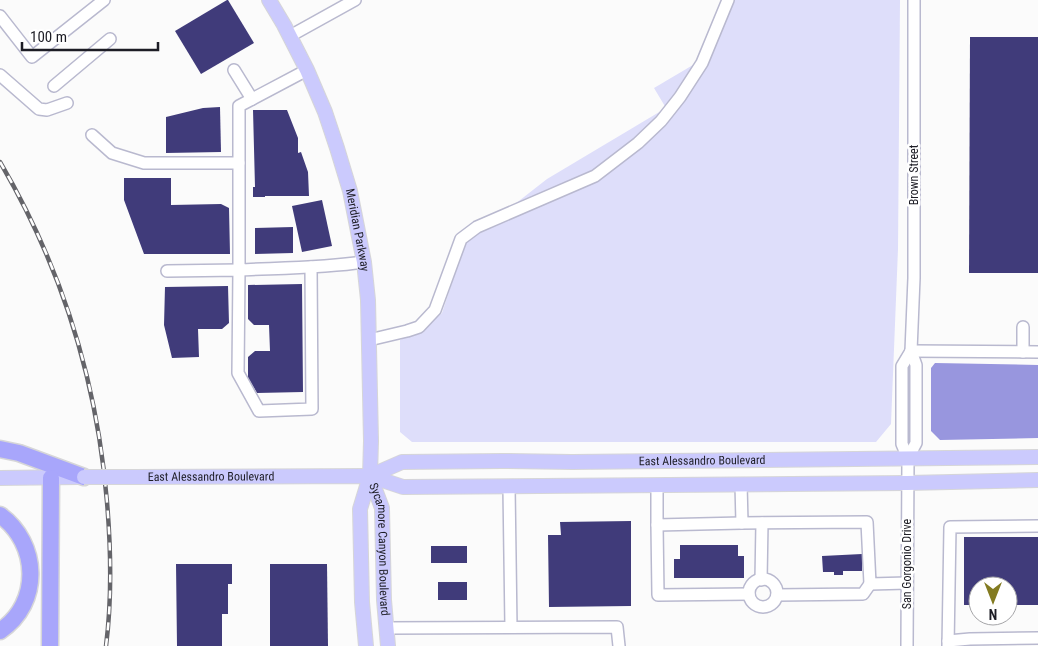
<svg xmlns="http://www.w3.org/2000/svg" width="1038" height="646" font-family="'Roboto Condensed',sans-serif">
<rect width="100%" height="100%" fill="#fbfbfb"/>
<!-- green -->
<polygon fill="#dedefa" points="723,0 900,0 898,249 891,424 876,442 412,442 400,432 400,340 422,330 442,313 465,243 547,179 666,108 654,88 698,62"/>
<!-- water -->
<polygon fill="#9896de" points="935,363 1038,365 1038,438 940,440 931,431 931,368"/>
<!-- building -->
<g fill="#403b7a">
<polygon points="227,0 228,0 254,43 201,74 175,31"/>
<polygon points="970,37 1038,37 1038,273 969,273"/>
<polygon points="220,107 221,152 166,153 166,117 203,108"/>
<polygon points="253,110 287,110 298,138 298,153 301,152 308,172 309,196 265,196 265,197 253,197 253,187 255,187"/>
<polygon points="124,178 171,178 171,205 221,204 229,208 230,254 144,254 124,200"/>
<polygon points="322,200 332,246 302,252 292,206"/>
<polygon points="293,227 293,253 255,254 255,228"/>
<polygon points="302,284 303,392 257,393 248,378 248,357 255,351 270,351 269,325 254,325 248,319 248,285"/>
<polygon points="228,286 229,323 222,329 198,329 199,357 172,358 164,325 165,287"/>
<polygon points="631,521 631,606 549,607 548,535 561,535 560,522"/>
<polygon points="964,537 1038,537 1038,605 1008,605 1008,586 978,586 978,605 964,605"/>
<polygon points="680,545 738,545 738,556 744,556 744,578 674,578 674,559 680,559"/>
<rect x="431" y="546" width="36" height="17"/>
<polygon points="862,554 862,571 843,571 843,575 834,575 834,572 823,572 822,556"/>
<polygon points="176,564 232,564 232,584 228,584 228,614 222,614 222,646 177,646"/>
<polygon points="270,564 327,564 328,646 270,646"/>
<rect x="438" y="582" width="29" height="18"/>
</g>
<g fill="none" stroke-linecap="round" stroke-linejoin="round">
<!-- minor casing -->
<g stroke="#b9b9cf" stroke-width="14">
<g id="minor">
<polyline points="0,16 32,57 104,0"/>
<polyline points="290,36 355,0"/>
<polyline points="234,70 252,99"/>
<path d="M307,70L239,106V270C281,268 322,268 364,262"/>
<polyline points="0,75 39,109 47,110 67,103"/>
<polyline points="54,86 110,39"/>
<polyline points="92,135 112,153 144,163 239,163"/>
<polyline points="167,271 239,270 238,373 259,411 312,409 311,267"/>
<polyline points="369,340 407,331 419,327 435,310 461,239 477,227 595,176 638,143 661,121 680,97 702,63 728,0"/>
<polyline points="911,351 1038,352"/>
<polyline points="1023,352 1023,327"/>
<polyline points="908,458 916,443 916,365 911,351 914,278 914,0"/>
<polyline points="741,484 742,523 867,522 870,584 907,583"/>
<polyline points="657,485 657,525 742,523"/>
<polyline points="509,487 511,627"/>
<polyline points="657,525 658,595 749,594"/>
<circle cx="763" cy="593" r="14"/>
<polyline points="761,580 762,523"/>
<polyline points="777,595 863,594 870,584"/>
<polyline points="387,628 617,627 619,646"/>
<polyline points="948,641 970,639 1038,638"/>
<polyline points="907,646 908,458 902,444 902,366 911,351"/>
<polyline points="948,646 950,527 1038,526"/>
</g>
</g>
<!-- major casing -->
<g stroke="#d6d6d8" stroke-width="16">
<g id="major">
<path id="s1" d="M269,0L284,25L307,70L325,112L337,148L350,191L364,262L368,300L371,441L370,476L360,509L362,602L366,646"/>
<path id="s2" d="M370,476L402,462L502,461L572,462L1038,457"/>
<path id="s3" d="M370,476L382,508L384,600L388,646"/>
<path id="s4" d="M132,477L370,476L403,487L907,483L1038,480"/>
<polyline points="0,478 79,477"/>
</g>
</g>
<!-- highway casing -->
<g stroke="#d6d6d8" stroke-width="19">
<g id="highway">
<polyline points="0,449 19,453 84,477"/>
<path d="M0,515C39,543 42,603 0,631"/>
<polyline points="50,646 51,478"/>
</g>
</g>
<!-- minor -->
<use href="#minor" stroke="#fff" stroke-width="11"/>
<!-- major -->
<use href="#major" stroke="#cbcafd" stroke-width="14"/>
<!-- highway -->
<use href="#highway" stroke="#a8a6fb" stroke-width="16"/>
<!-- rail casing -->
<g stroke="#646469" stroke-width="4.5">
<path id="rail" d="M0,162C62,268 97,380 107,502C111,550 112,599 106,646"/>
</g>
<!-- rail -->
<use href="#rail" stroke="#fff" stroke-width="2.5" stroke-dasharray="8" stroke-linecap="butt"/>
<!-- major-bridge casing -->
<g stroke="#d6d6d8" stroke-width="16" stroke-linecap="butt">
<polyline id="major-bridge" points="84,477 132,477"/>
</g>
<!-- major-bridge -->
<use href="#major-bridge" stroke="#cbcafd" stroke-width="14"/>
</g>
<g text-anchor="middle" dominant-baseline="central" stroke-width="5" stroke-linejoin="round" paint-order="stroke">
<!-- street labels -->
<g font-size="12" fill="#1d1d25" stroke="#fff">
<text transform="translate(914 175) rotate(-90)">Brown Street</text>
<text stroke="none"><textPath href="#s1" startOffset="248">Meridian Parkway</textPath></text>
<text stroke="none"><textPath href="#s2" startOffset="335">East Alessandro Boulevard</textPath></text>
<text stroke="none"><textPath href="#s4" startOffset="79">East Alessandro Boulevard</textPath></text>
<text stroke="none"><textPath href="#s3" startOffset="75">Sycamore Canyon Boulevard</textPath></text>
<text transform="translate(907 564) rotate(-90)">San Gorgonio Drive</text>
</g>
</g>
<!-- north arrow -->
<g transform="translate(993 601) rotate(180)"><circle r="24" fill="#ffffff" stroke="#a5a5a8"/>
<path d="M0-4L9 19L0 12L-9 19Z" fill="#837b21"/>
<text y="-8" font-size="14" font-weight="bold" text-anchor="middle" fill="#1d1d25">N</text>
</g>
<!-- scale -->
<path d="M22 42v8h136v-8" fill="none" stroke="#1d1d25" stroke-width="2.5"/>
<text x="30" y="42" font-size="15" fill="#1d1d25" stroke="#ffffff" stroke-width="4" paint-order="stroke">100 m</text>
</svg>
